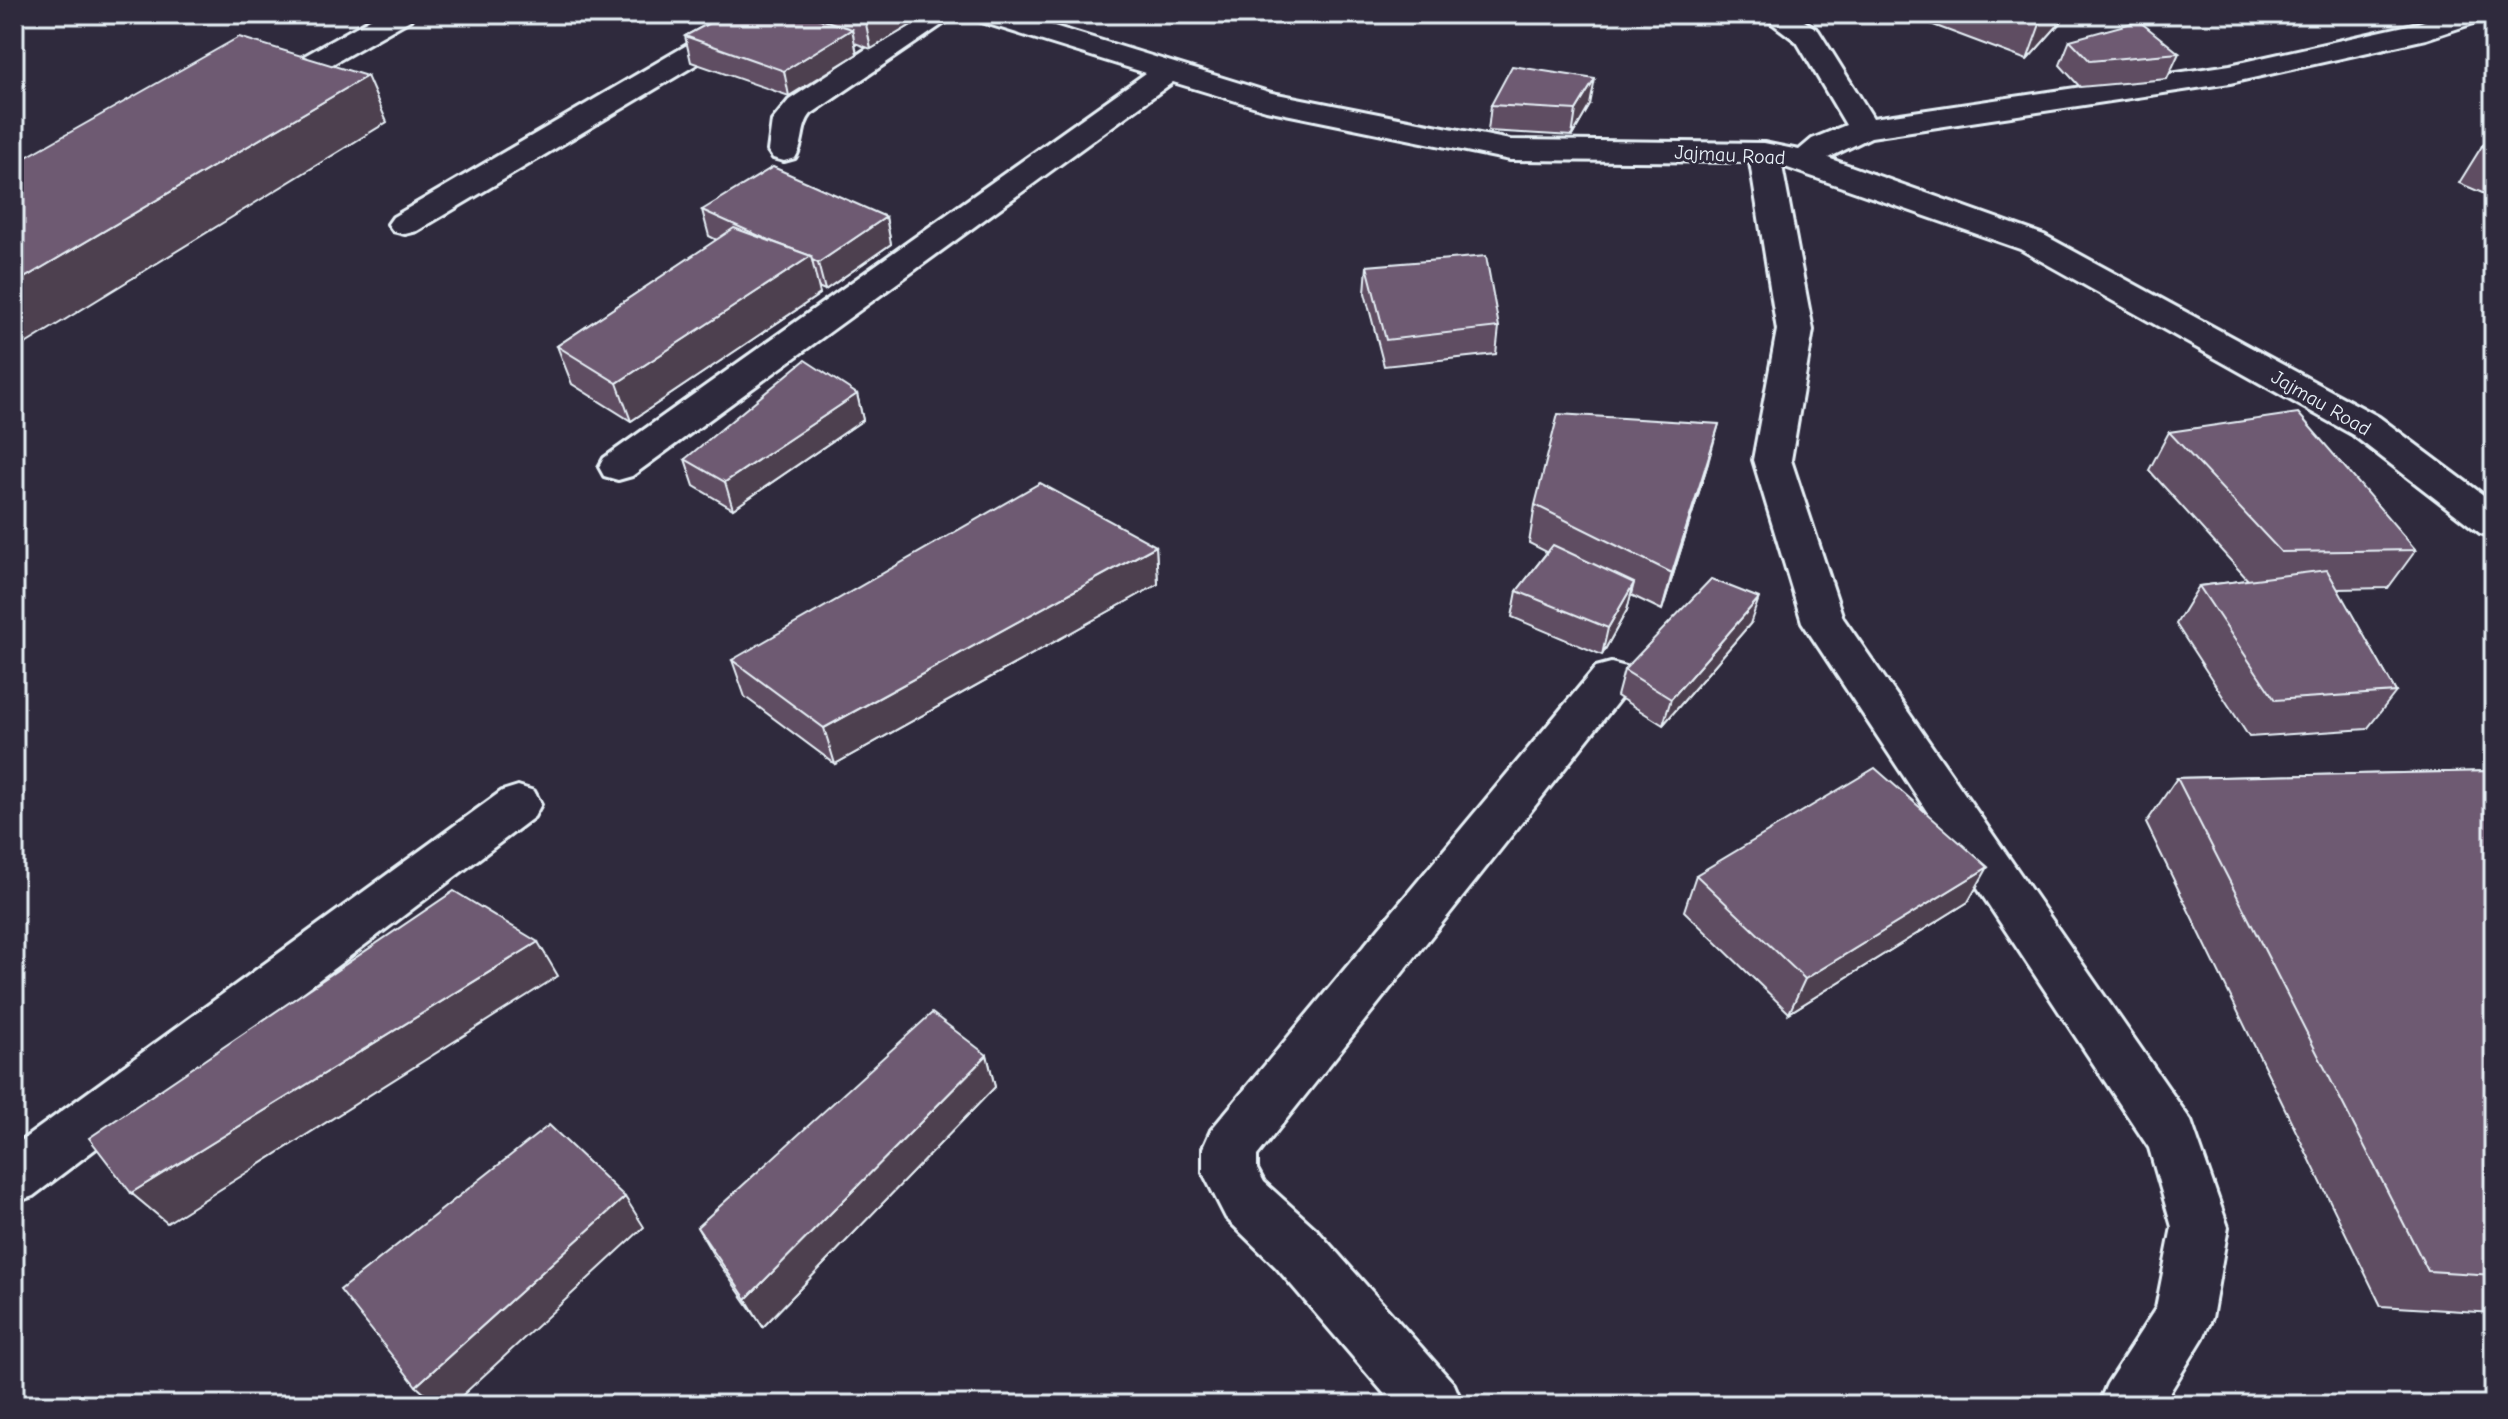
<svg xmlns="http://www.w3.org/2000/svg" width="2508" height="1419" font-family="'Comic Neue',sans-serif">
<rect width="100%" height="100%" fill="#2f2a3d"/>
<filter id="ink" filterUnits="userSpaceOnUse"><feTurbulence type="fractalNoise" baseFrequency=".0125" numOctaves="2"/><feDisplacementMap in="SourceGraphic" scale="16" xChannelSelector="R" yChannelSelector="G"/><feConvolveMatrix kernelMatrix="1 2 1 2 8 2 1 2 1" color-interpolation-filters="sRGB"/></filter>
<g filter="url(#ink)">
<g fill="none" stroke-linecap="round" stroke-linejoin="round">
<!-- street casing -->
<g stroke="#e8f1f8" stroke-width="6">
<g id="street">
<polygon points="379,14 414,14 410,20 278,95 267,98 256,95 252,89 256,83"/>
<polygon points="740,14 775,14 771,20 417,231 405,234 393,231 388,224 393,217"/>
<path d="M919,14H953L949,20L811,114C800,127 805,144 795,158L784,161L773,158L768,151L772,121L789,100Z"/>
<polygon points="971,14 1015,14 1272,93 1510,140 1764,143 1799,150 1812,139 1846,125 1797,42 1760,14 1794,14 1818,30 1873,118 2230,65 2418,23 2445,14 2487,14 2483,20 2426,39 2230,83 1871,137 1828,158 2044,235 2379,417 2494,503 2494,537 2480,533 2353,435 2020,249 1782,166 1813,330 1791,460 1843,618 2191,1121 2228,1227 2212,1318 2203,1338 2162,1405 2098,1405 2107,1384 2156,1308 2172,1227 2149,1148 1802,622 1753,460 1777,330 1750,162 1510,160 1266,110 1173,82 632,476 618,480 604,476 599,467 604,458 1146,73 975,20"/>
<polygon points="1611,663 1626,667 1633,679 1626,691 1257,1156 1257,1169 1264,1182 1316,1229 1454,1384 1463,1405 1394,1405 1276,1267 1226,1218 1203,1173 1203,1148 1211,1130 1596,667"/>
<polygon points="518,786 534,791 541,804 534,817 33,1196 14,1203 14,1146 502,791"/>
</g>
</g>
<!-- street -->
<use href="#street" fill="#2f2a3d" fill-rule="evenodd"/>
</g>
<!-- wall -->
<g fill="#5f4d62" stroke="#e8f1f8" stroke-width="2">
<polygon points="726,14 925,14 926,16 871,49 855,43 857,54 789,96 691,62 685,36"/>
<polygon points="1904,14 2068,14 2027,60"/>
<polygon points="2070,40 2179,53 2167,79 2080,87 2060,65"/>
<polygon points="1491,105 1590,105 1572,136 1488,131"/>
<polygon points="2494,136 2494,198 2459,183 2482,146"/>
<polygon points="702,210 886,217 891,244 825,290 818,287 820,294 631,421 572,384 557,346 717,240 709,236"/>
<polygon points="1367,266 1499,327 1496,354 1384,366 1365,293"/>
<polygon points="857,394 863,420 733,509 694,486 685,459"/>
<polygon points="2169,432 2416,550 2388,588 2337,589 2396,692 2367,729 2249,737 2176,624 2199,586 2248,580 2149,470"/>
<polygon points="1708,463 1662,610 1631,595 1627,610 1602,655 1512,617 1517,591 1547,552 1529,543 1535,505"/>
<polygon points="1156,546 1158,584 835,764 745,697 732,660"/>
<polygon points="1750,624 1663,725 1617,696 1624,670"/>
<polygon points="2494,771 2494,1313 2381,1306 2146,823 2177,778"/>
<polygon points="1696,875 1968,902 1789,1013 1684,911"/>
<polygon points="987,1055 995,1087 763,1327 714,1256 697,1227"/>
</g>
<!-- shaded-wall -->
<g fill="#4d3f50" stroke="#e8f1f8" stroke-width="2">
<polygon points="883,14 925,14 926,16 871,49 866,24"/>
<polygon points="2049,14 2068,14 2027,60 2040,24"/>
<polygon points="852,29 857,54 789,96 784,71"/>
<polygon points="367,76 387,122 14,351 14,284"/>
<polygon points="1595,79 1590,105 1572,136 1576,110"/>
<polygon points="886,217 891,244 825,290 818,263"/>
<polygon points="811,256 820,294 631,421 617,383"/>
<polygon points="857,394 863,420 733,509 725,482"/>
<polygon points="1719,424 1708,463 1662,610 1672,573"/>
<polygon points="1156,546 1158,584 835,764 824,728"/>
<polygon points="1634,583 1627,610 1602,655 1608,628"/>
<polygon points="1759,598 1750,624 1663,725 1671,699"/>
<polygon points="1988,867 1968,902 1789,1013 1805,979"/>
<polygon points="538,942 558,976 167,1223 131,1193"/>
<polygon points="987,1055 995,1087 763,1327 746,1299"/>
<polygon points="625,1197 644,1227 452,1405 437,1405 416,1386"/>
</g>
<!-- building -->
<g fill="#6e5a72" stroke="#e8f1f8" stroke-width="2">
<polygon points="726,14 804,14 852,29 784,71 685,36"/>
<polygon points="841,14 883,14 866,24"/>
<polygon points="2013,14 2049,14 2040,24"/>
<polygon points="2139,21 2179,53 2090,61 2070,40"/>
<polygon points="239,37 367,76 14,284 14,164"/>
<polygon points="1512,66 1595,79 1576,110 1491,105"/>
<polygon points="2494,136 2494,151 2482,146"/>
<polygon points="773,167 886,217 818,263 812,260 811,256 773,242 702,210"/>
<polygon points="734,228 811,256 617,383 557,346"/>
<polygon points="1486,256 1499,327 1386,340 1367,266"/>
<polygon points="805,360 857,394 725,482 685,459"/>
<polygon points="2298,413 2416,550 2281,552 2169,432"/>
<polygon points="1558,414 1719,424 1672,573 1535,505"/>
<polygon points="1040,483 1156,546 824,728 732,660"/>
<polygon points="1553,545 1634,583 1608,628 1517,591"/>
<polygon points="2327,570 2396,692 2275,700 2199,586"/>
<polygon points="1711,579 1759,598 1671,699 1624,670"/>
<polygon points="1875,768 1988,867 1805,979 1696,875"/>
<polygon points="2494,771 2494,1275 2428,1271 2177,778"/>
<polygon points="454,891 538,942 131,1193 89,1138"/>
<polygon points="932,1013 987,1055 746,1299 697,1227"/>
<polygon points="549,1125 625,1197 416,1386 340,1290"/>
</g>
</g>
<g text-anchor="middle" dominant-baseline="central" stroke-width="6" stroke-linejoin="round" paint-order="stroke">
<!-- far-street labels -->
<g font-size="20" fill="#e8f1f8" stroke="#2f2a3d">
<text transform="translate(1730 155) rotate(3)">Jajmau Road</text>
<text transform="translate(2321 403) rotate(30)">Jajmau Road</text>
</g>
</g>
<!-- margin -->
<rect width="2508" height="1419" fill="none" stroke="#2f2a3d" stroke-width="48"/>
<rect x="24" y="24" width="2460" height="1371" fill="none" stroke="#e8f1f8" stroke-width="3" filter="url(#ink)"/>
</svg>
